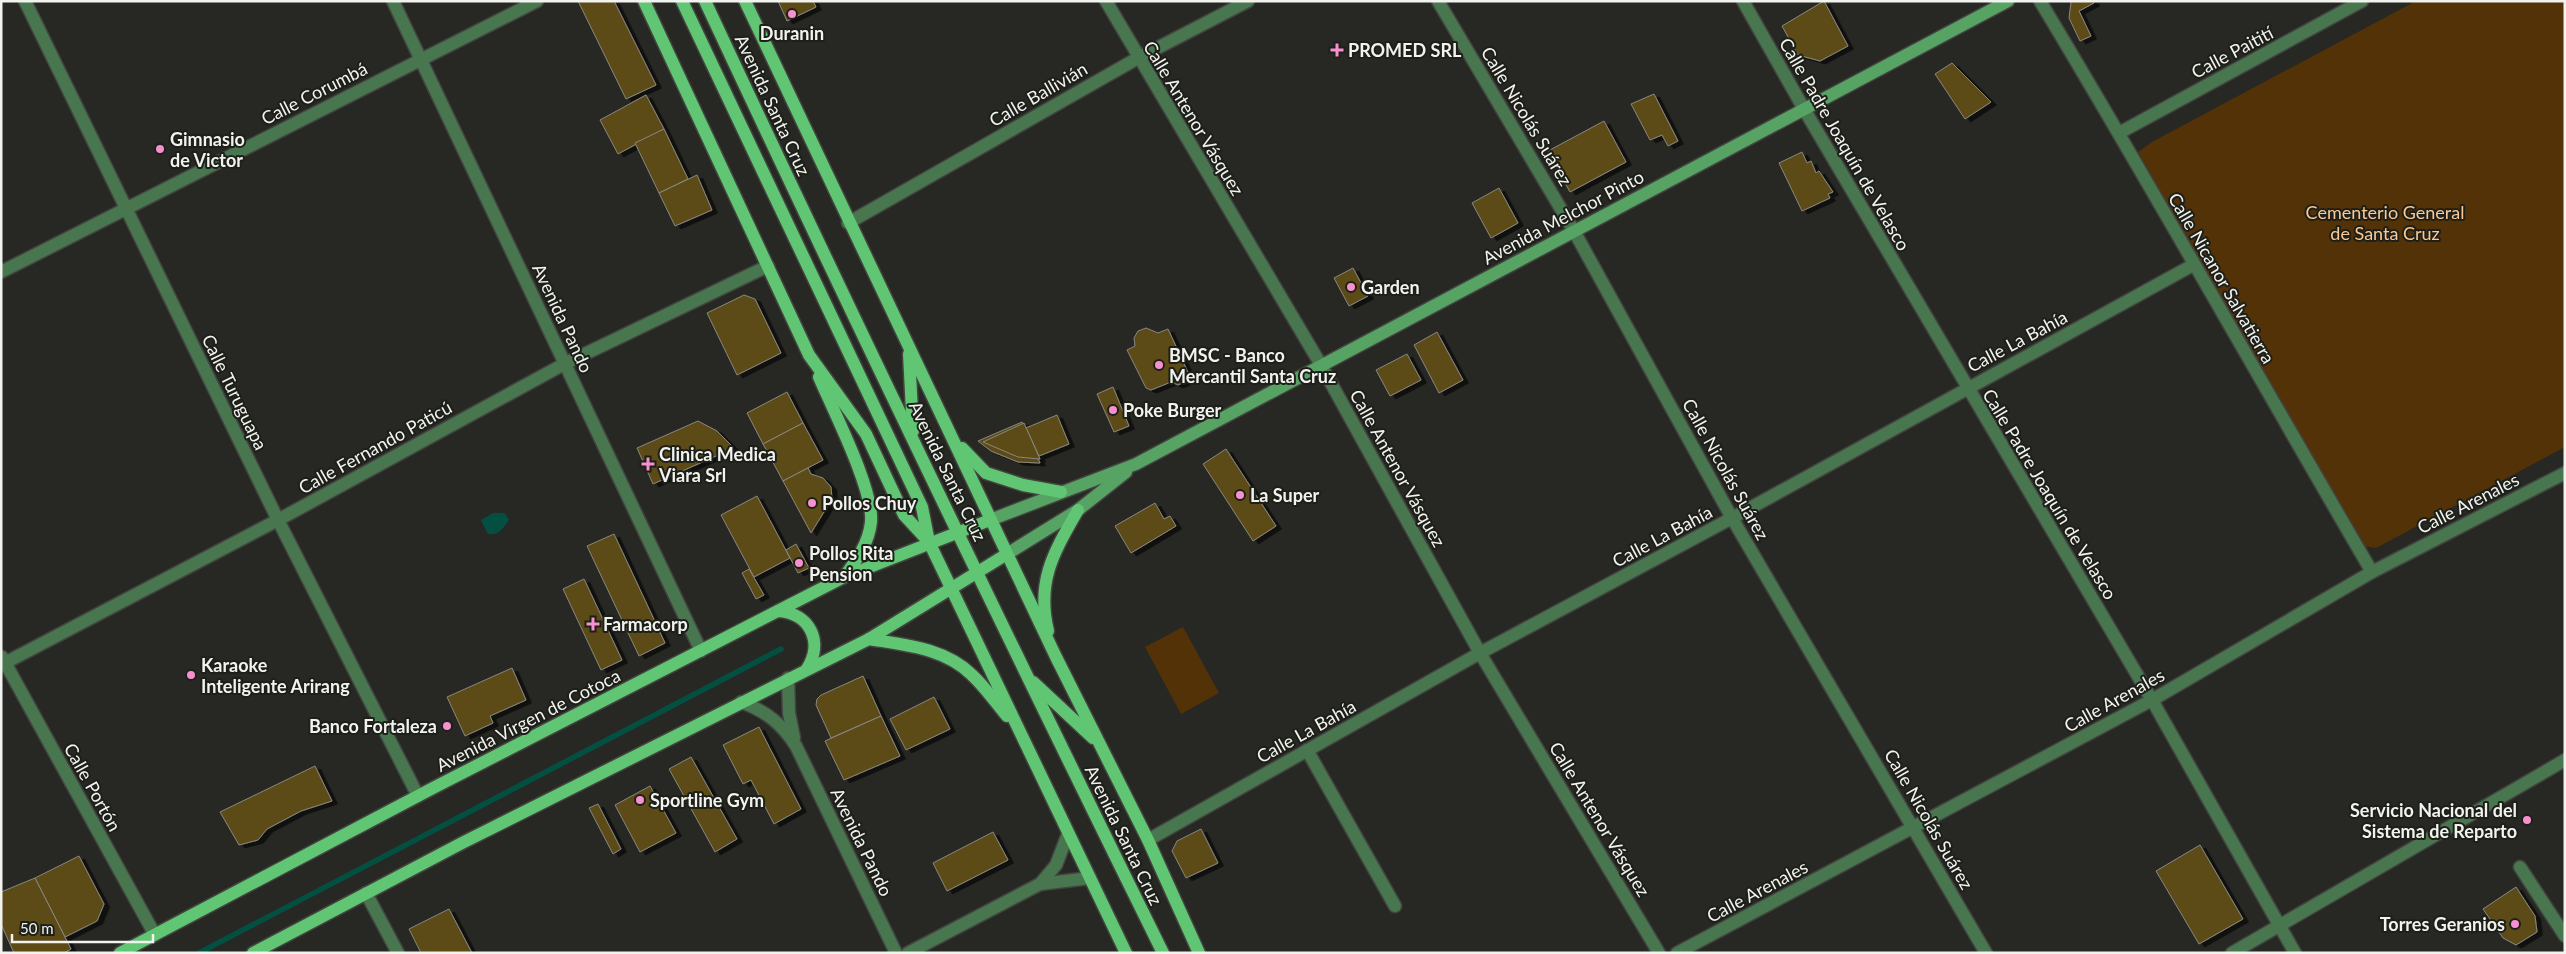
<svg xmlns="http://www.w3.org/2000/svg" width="2566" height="954" font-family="Lato,sans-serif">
<defs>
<filter id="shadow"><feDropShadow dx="5.5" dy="3" stdDeviation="0" flood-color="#0009"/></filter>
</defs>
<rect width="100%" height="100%" fill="#272823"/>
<!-- green -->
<g fill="#543207">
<polygon points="2416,1 2565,1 2565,447 2376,548 2363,546 2138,152 2152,142"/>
<polygon points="1183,627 1219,693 1181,714 1145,647"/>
</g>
<!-- water -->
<path fill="#035042" d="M493,513H505L509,520C503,528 499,536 488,534L481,520Z"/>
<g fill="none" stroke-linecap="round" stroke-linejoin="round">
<!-- stream -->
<polyline stroke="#035042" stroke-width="5.5" points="199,953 781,649"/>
</g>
<!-- building -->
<g fill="#5b4c19" stroke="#898780" filter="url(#shadow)">
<polygon points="578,1 614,1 656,85 626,99"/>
<polygon points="778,1 813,1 816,7 787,21"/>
<polygon points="1824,1 1848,46 1820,61 1798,55 1782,26"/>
<polygon points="2073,1 2093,1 2094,3 2079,11 2091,36 2080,41 2069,18 2071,2"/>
<polygon points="1952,63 1991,102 1965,119 1935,74"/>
<polygon points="1654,94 1678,141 1668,146 1662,135 1650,140 1631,104"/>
<polygon points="646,95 664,129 618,154 600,120"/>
<polygon points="1604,121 1626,162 1570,192 1548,151"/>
<polygon points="664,129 688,179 659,193 635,143"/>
<polygon points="1802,152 1807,163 1811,161 1816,173 1819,171 1833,192 1828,194 1830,198 1802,211 1779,163"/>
<polygon points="697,175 712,210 675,226 659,193"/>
<polygon points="1499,188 1518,223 1491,238 1472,203"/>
<polygon points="1353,268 1368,296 1349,306 1334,278"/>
<polygon points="744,295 755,299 781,353 737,375 707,313"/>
<polygon points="1146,328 1158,333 1168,329 1191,379 1178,385 1171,382 1151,390 1146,388 1127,350 1135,346 1134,338 1138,331"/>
<polygon points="1437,332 1463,380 1439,393 1414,345"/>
<polygon points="1407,354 1421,380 1390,396 1376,370"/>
<polygon points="1113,387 1129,426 1114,432 1097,394"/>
<polygon points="787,392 803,423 763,444 747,413"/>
<polygon points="1057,415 1069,444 1039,456 1026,428"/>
<polygon points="698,421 717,431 734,448 653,484 637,448"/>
<polygon points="1022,422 1040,463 1018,462 991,451 978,441"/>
<polygon points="803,423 823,460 783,481 763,444"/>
<polygon points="1024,423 1040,459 1018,457 983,442"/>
<polygon points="1226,449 1276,526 1253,541 1203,464"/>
<polygon points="808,468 811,474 823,478 831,487 832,499 811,533 783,481"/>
<polygon points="757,496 790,558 754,577 721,515"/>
<polygon points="1155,503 1164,519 1170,516 1176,526 1131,553 1115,526"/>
<polygon points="614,534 665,643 639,656 587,546"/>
<polygon points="796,544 809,568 798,573 786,550"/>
<polygon points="749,569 764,595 756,599 742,573"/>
<polygon points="584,579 622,660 601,670 563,589"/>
<polygon points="512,668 526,700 490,716 493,723 465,736 447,697"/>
<polygon points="863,676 881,716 831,738 816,705 817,699 821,695"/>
<polygon points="934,697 950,729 906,750 890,719"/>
<polygon points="881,716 900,756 844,780 825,741"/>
<polygon points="759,727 801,809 774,824 751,780 743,784 723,745"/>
<polygon points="691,757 737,839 715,852 669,769"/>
<polygon points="315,766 332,801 301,811 267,829 258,840 239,845 220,812"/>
<polygon points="650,786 676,833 640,852 615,805"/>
<polygon points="598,804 621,849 613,854 589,808"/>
<polygon points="1201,829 1218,863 1186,878 1172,851 1177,841"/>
<polygon points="993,832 1008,860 947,891 933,863"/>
<polygon points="2200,845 2243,919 2199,944 2156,871"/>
<polygon points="79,856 104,904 97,921 65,937 35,878"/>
<polygon points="35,878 71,949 64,953 14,953 1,924 1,892"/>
<polygon points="2516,887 2535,916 2537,932 2516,945 2503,938 2483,909"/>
<polygon points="449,909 472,953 421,953 409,929"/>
</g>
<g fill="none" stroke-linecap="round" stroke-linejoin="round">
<!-- street casing -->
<g stroke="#434440" stroke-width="15">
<g id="street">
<polyline points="25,1 278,520 418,796"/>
<polyline points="393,1 701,651"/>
<polyline points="1106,1 1321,365 1480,653 1659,953"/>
<polyline points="1438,1 1574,231 1732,518 1986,953"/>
<polyline points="1743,1 1804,109 2152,700 2295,953"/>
<path d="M2040,1C2154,190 2261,382 2372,572"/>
<polyline points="2119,133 2362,1"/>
<polyline points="848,223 1138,58 1248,1"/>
<polyline points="1,272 537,1"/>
<polyline points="2,657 155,935"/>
<polyline points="1,665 278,520 566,363 768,266"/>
<polyline points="788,678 789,713 794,738"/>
<path d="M741,702C766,711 782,724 796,746L896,953"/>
<polyline points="1307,750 1395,906"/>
<polyline points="1148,840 1480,653 1732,518 2193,265"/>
<polyline points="2520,867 2565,936"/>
<polyline points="1040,884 1090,878"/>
<polyline points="366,893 398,953"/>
<polyline points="908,953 1040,884 1056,865 1068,834"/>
<polyline points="1677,953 2152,700 2372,572 2565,473"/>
<polyline points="2232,953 2565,760"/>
</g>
</g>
<!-- secondary casing -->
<g stroke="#434440" stroke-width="15">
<g id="secondary">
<polyline points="990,520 1136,464 2008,1"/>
<polyline points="1007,554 1078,510 1126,472"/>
</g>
</g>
<!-- primary casing -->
<g stroke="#434440" stroke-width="15">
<g id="primary">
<polyline points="644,1 809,355 866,434 904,515 929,542"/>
<polyline points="682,1 922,507 929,542 1126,953"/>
<path d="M705,1C854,320 1007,637 1163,953"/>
<polyline points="745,1 1056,657 1148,840 1199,953"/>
<polyline points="909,354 913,431"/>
<path d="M819,377C833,410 874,490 871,522C869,543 856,561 844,577"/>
<polyline points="962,448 986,473 1023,485 1061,492"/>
<path d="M778,611C810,613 824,642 807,669"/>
<path d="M1048,631C1036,581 1054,552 1078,510"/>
<path d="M869,639C905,645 945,648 972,675C985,687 996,703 1007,716"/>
<polyline points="1033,682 1093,738"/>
<polyline points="120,953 433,788 844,577 990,520"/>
<polyline points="253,953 462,843 869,639 1007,554"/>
</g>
</g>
<!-- street -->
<use href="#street" stroke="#48774f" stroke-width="12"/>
<!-- secondary -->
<use href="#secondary" stroke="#56a364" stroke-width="12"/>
<!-- primary -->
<use href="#primary" stroke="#60c673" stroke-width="12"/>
</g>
<!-- markers -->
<g fill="#f790cf" stroke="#1d1f19" stroke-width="2">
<circle cx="792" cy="14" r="5"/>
<path d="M1334.5 42.5h5v5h5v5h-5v5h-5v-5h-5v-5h5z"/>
<circle cx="160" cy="149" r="5"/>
<circle cx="1351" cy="287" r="5"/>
<circle cx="1159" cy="365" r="5"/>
<circle cx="1113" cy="410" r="5"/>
<path d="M645.5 456.5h5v5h5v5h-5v5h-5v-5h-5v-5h5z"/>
<circle cx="1240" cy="495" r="5"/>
<circle cx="812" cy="503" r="5"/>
<circle cx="799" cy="563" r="5"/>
<path d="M590.5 616.5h5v5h5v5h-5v5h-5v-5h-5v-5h5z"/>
<circle cx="191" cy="675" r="5"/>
<circle cx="447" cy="726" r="5"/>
<circle cx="640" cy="800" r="5"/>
<circle cx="2527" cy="820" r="5"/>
<circle cx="2515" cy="924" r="5"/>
</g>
<g text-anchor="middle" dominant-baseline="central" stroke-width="4" stroke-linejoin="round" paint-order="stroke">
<!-- poi labels -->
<g font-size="18" font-weight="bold" fill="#f2f3ef" stroke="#1d1f19" text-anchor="start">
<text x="792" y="33" text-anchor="middle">Duranin</text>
<text x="1348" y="50">PROMED SRL</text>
<text x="170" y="139">Gimnasio<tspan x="170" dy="21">de Victor</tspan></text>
<text x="1361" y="287">Garden</text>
<text x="1169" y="355">BMSC - Banco<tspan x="1169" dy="21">Mercantil Santa Cruz</tspan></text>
<text x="1123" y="410">Poke Burger</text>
<text x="659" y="454">Clinica Medica<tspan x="659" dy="21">Viara Srl</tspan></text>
<text x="1250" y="495">La Super</text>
<text x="822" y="503">Pollos Chuy</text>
<text x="809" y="553">Pollos Rita<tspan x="809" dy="21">Pension</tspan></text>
<text x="603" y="624">Farmacorp</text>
<text x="201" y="665">Karaoke<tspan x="201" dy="21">Inteligente Arirang</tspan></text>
<text x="437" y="726" text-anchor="end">Banco Fortaleza</text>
<text x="650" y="800">Sportline Gym</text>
<text x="2517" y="810" text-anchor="end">Servicio Nacional del<tspan x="2517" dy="21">Sistema de Reparto</tspan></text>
<text x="2505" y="924" text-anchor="end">Torres Geranios</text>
</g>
<!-- street labels -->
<g font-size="18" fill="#f2f3ef" stroke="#1d1f19">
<text transform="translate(2232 52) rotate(-28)">Calle Paitití</text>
<text transform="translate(314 93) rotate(-27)">Calle Corumbá</text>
<text transform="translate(1038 94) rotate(-30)">Calle Ballivián</text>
<text transform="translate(773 105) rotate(65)">Avenida Santa Cruz</text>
<text transform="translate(1527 116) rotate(59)">Calle Nicolás Suárez</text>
<text transform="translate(1194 118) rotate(59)">Calle Antenor Vásquez</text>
<text transform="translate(1845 144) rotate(60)">Calle Padre Joaquín de Velasco</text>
<text transform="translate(1563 217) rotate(-28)">Avenida Melchor Pinto</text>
<text transform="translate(2222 278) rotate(60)">Calle Nicanor Salvatierra</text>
<text transform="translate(563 318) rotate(65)">Avenida Pando</text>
<text transform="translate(2017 341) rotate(-28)">Calle La Bahía</text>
<text transform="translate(235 392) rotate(64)">Calle Turuguapa</text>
<text transform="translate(375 447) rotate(-29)">Calle Fernando Paticú</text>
<text transform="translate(1398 468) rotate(61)">Calle Antenor Vásquez</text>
<text transform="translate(1726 469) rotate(61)">Calle Nicolás Suárez</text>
<text transform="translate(948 471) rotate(64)">Avenida Santa Cruz</text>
<text transform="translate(2050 494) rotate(59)">Calle Padre Joaquín de Velasco</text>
<text transform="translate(2468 503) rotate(-27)">Calle Arenales</text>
<text transform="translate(1662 536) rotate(-28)">Calle La Bahía</text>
<text transform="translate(2114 700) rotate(-29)">Calle Arenales</text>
<text transform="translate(528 720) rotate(-27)">Avenida Virgen de Cotoca</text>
<text transform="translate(1306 731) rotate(-29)">Calle La Bahía</text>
<text transform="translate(93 787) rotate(61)">Calle Portón</text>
<text transform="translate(1600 819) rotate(59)">Calle Antenor Vásquez</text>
<text transform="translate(1929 819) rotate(60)">Calle Nicolás Suárez</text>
<text transform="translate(1124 835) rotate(64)">Avenida Santa Cruz</text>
<text transform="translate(862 842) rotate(64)">Avenida Pando</text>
<text transform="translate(1757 891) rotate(-28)">Calle Arenales</text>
</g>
<!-- park labels -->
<g font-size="18" fill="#fcc894" stroke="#1d1f19">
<text x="2385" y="212">Cementerio General<tspan x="2385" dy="21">de Santa Cruz</tspan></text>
</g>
</g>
<!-- border -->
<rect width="2566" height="954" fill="none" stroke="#f2f3ef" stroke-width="5"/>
<!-- scale -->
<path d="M12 934v8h141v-8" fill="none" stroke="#f2f3ef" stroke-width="2.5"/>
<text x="20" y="934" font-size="15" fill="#f2f3ef" stroke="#1d1f19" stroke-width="4" paint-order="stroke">50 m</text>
</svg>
